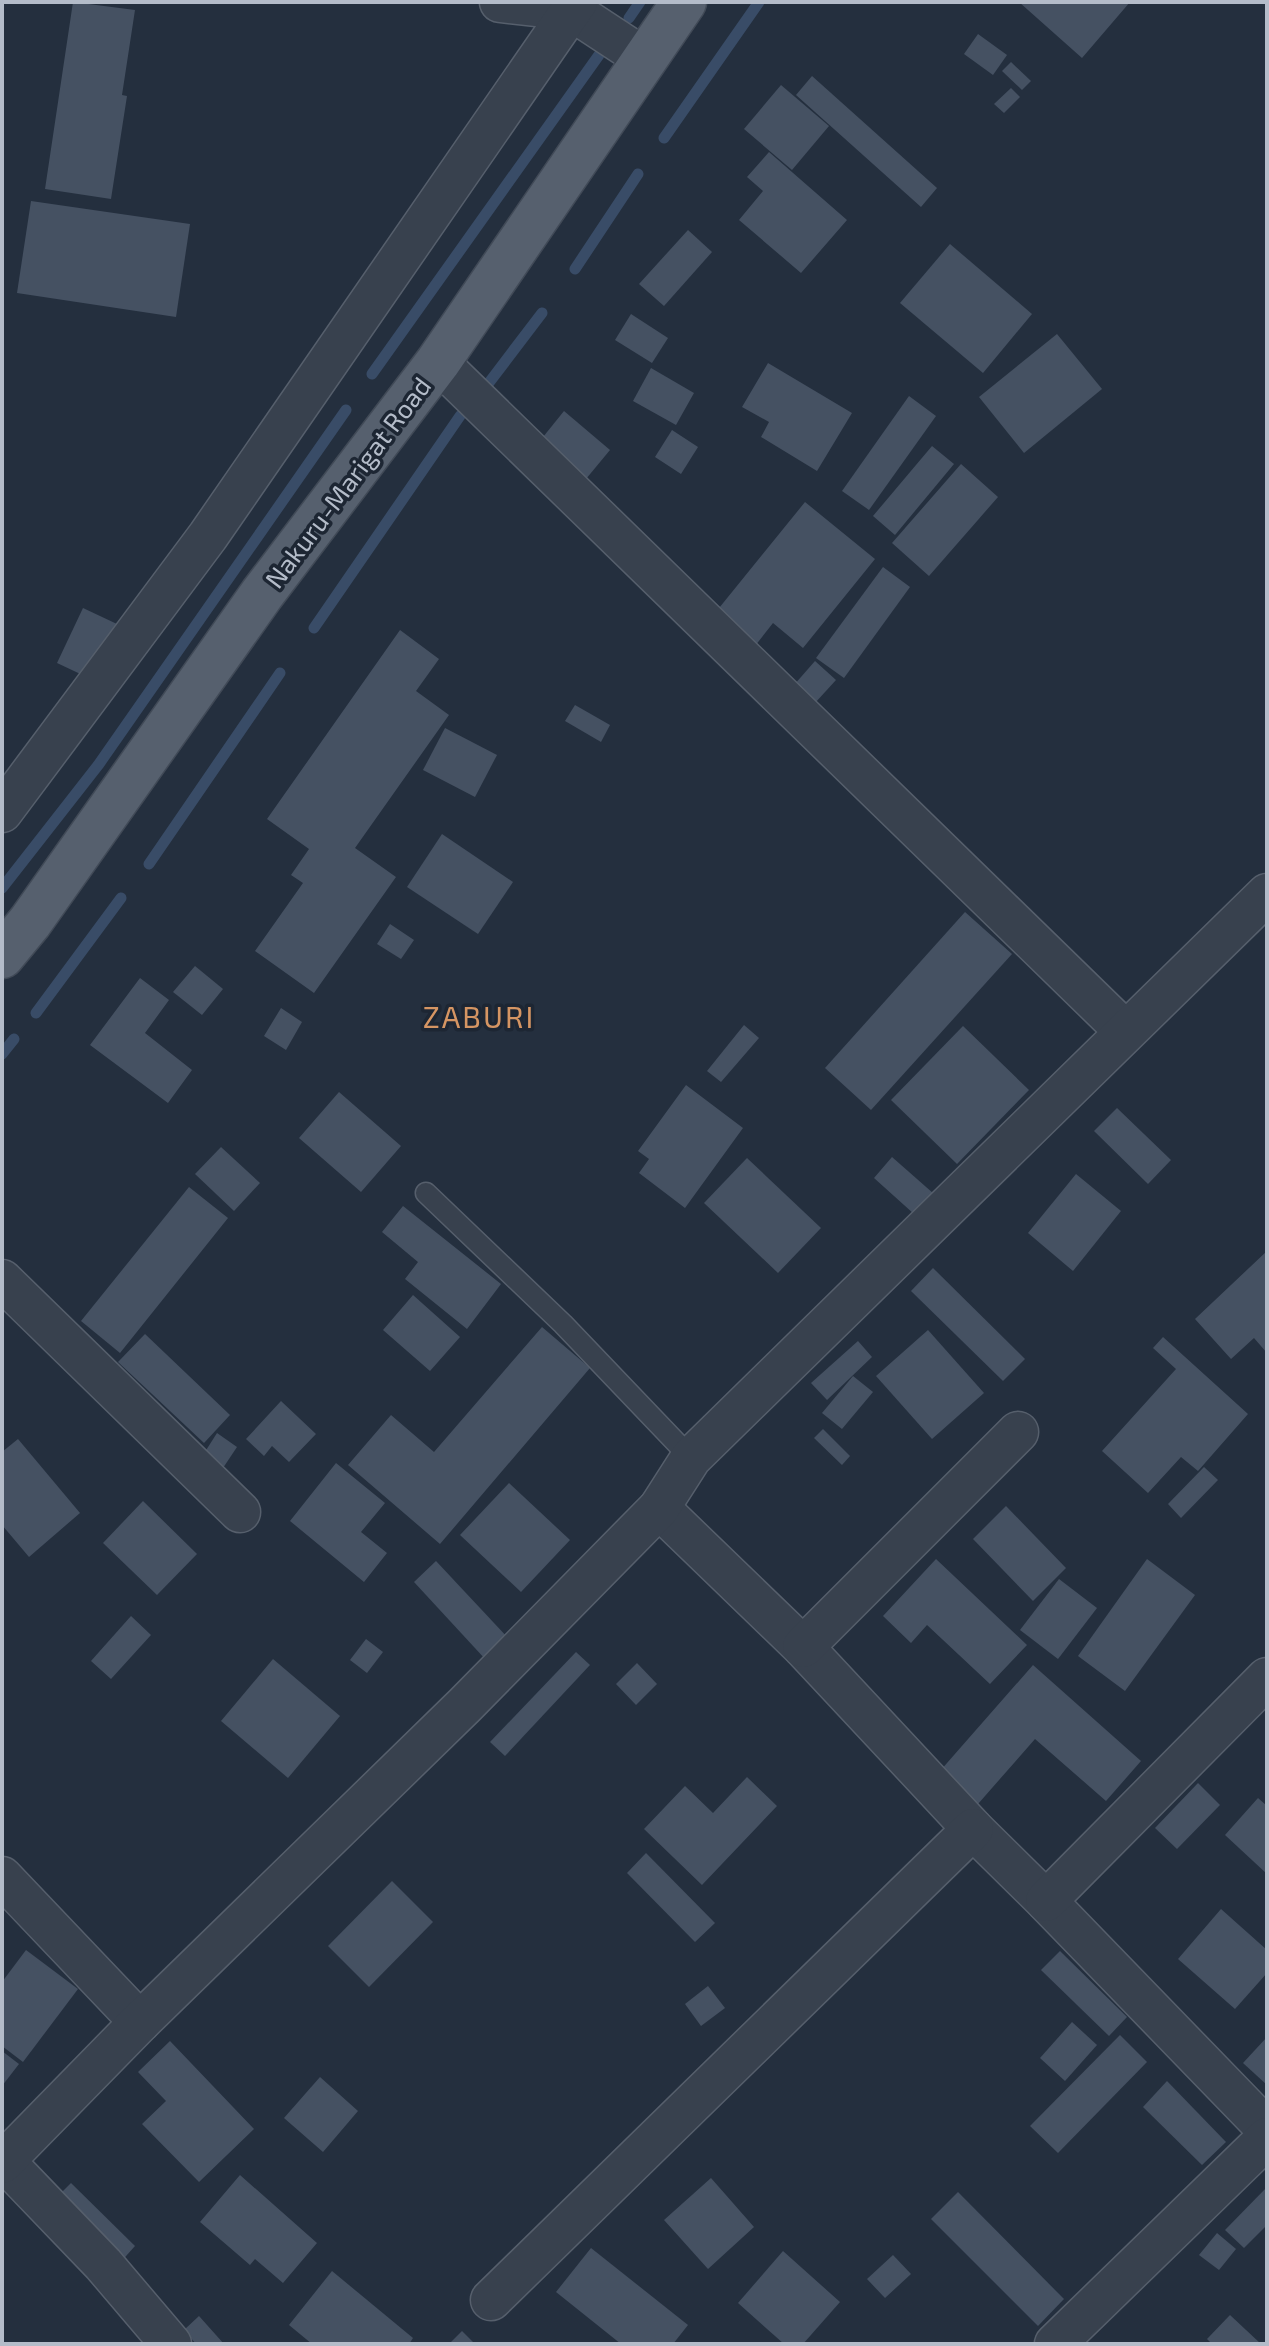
<svg xmlns="http://www.w3.org/2000/svg" width="1269" height="2346" font-family="'Exo 2',sans-serif">
<rect width="100%" height="100%" fill="#242f3e"/>
<g fill="none" stroke-linecap="round" stroke-linejoin="round">
<!-- stream -->
<g stroke="#394c67" stroke-width="11">
<polyline points="629,18 640,2"/>
<polyline points="664,138 759,2"/>
<polyline points="575,269 638,174"/>
<polyline points="372,374 599,55"/>
<polyline points="488,384 542,313"/>
<polyline points="314,628 460,416"/>
<polyline points="149,864 280,673"/>
<polyline points="2,888 99,764 346,410"/>
<polyline points="36,1013 121,898"/>
<polyline points="2,1054 14,1039"/>
</g>
</g>
<!-- building -->
<g fill="#455162">
<polygon points="73,2 135,10 122,95 127,96 111,199 45,189"/>
<polygon points="1019,2 1130,2 1082,58"/>
<polygon points="978,34 1007,55 993,75 964,54"/>
<polygon points="1011,62 1031,81 1022,90 1002,71"/>
<polygon points="812,76 937,188 921,207 796,95"/>
<polygon points="781,85 829,126 792,170 744,129"/>
<polygon points="1011,88 1020,97 1004,113 994,104"/>
<polygon points="769,152 847,220 801,273 739,220 763,191 747,177"/>
<polygon points="31,201 190,224 176,317 17,293"/>
<polygon points="688,230 712,252 664,306 639,284"/>
<polygon points="950,244 1032,314 983,373 900,303"/>
<polygon points="631,314 668,338 652,363 615,340"/>
<polygon points="1057,334 1102,389 1024,453 979,397"/>
<polygon points="768,363 852,413 817,471 761,437 769,422 742,407"/>
<polygon points="651,368 694,393 676,425 633,401"/>
<polygon points="909,396 936,416 869,510 842,491"/>
<polygon points="564,411 610,450 581,485 535,447"/>
<polygon points="672,430 698,447 681,474 655,457"/>
<polygon points="932,446 954,464 895,535 873,516"/>
<polygon points="961,464 998,497 929,576 892,543"/>
<polygon points="805,502 875,559 803,648 773,623 755,646 715,613"/>
<polygon points="883,567 910,587 844,678 816,658"/>
<polygon points="83,608 117,624 91,679 57,663"/>
<polygon points="400,630 439,659 416,691 449,715 355,848 396,877 314,993 255,951 303,883 291,875 309,849 267,819"/>
<polygon points="815,661 836,680 815,703 794,685"/>
<polygon points="575,705 610,725 601,742 565,721"/>
<polygon points="445,728 497,755 475,797 423,770"/>
<polygon points="442,834 513,882 478,934 407,887"/>
<polygon points="965,912 1012,954 871,1110 825,1068"/>
<polygon points="390,924 414,940 401,959 377,944"/>
<polygon points="195,966 223,989 202,1015 173,992"/>
<polygon points="140,978 169,1000 145,1033 192,1070 168,1103 90,1045"/>
<polygon points="281,1008 302,1022 286,1050 264,1036"/>
<polygon points="744,1025 759,1038 721,1082 707,1071"/>
<polygon points="963,1026 1029,1090 957,1164 891,1100"/>
<polygon points="686,1085 743,1128 685,1208 639,1173 649,1159 638,1151"/>
<polygon points="339,1092 401,1146 361,1192 299,1138"/>
<polygon points="1117,1108 1171,1160 1148,1184 1094,1131"/>
<polygon points="221,1147 260,1183 234,1211 195,1174"/>
<polygon points="892,1157 942,1201 924,1223 874,1178"/>
<polygon points="747,1158 821,1228 778,1273 704,1203"/>
<polygon points="1076,1174 1121,1211 1073,1271 1028,1233"/>
<polygon points="189,1187 228,1218 120,1353 81,1321"/>
<polygon points="403,1206 501,1284 467,1329 405,1279 418,1262 382,1232"/>
<polygon points="1267,1251 1267,1353 1254,1338 1231,1359 1195,1319"/>
<polygon points="933,1268 1025,1359 1003,1381 911,1291"/>
<polygon points="413,1295 460,1337 430,1371 383,1330"/>
<polygon points="542,1327 590,1368 440,1544 348,1465 391,1415 434,1452"/>
<polygon points="928,1330 984,1393 932,1439 876,1376"/>
<polygon points="145,1334 230,1415 204,1443 118,1362"/>
<polygon points="1163,1337 1248,1414 1198,1471 1181,1457 1148,1493 1102,1451 1176,1369 1153,1348"/>
<polygon points="858,1341 872,1357 827,1400 811,1383"/>
<polygon points="853,1376 873,1392 842,1429 822,1413"/>
<polygon points="281,1401 316,1434 289,1462 272,1446 264,1456 246,1439"/>
<polygon points="823,1429 850,1456 842,1465 814,1438"/>
<polygon points="217,1433 237,1447 223,1468 203,1455"/>
<polygon points="18,1439 80,1513 29,1557 2,1525 2,1452"/>
<polygon points="336,1463 385,1503 361,1532 387,1553 364,1582 290,1521"/>
<polygon points="1204,1467 1218,1480 1181,1518 1168,1504"/>
<polygon points="509,1483 570,1540 521,1592 460,1535"/>
<polygon points="143,1501 197,1554 157,1595 103,1543"/>
<polygon points="1006,1506 1066,1568 1033,1601 973,1539"/>
<polygon points="936,1559 1027,1645 990,1684 927,1625 911,1643 883,1616"/>
<polygon points="1147,1559 1195,1595 1125,1691 1078,1656"/>
<polygon points="436,1561 509,1639 486,1660 414,1582"/>
<polygon points="1059,1579 1097,1608 1058,1659 1020,1630"/>
<polygon points="131,1616 151,1635 111,1679 91,1661"/>
<polygon points="366,1639 383,1652 367,1673 350,1660"/>
<polygon points="576,1652 590,1665 505,1756 490,1742"/>
<polygon points="273,1659 340,1716 288,1778 221,1721"/>
<polygon points="637,1663 657,1684 636,1705 616,1684"/>
<polygon points="1033,1665 1141,1761 1106,1801 1035,1739 978,1804 940,1771"/>
<polygon points="747,1777 777,1806 702,1885 644,1829 685,1786 713,1813"/>
<polygon points="1198,1783 1220,1805 1177,1849 1155,1828"/>
<polygon points="1258,1798 1267,1806 1267,1874 1225,1835"/>
<polygon points="646,1853 715,1923 695,1942 627,1873"/>
<polygon points="392,1881 433,1922 369,1987 328,1946"/>
<polygon points="1221,1909 1267,1950 1267,1973 1235,2009 1178,1959"/>
<polygon points="26,1950 78,1989 23,2062 2,2046 2,1982"/>
<polygon points="1060,1951 1127,2017 1109,2036 1041,1970"/>
<polygon points="708,1986 725,2008 701,2026 685,2004"/>
<polygon points="1072,2022 1097,2045 1065,2081 1040,2058"/>
<polygon points="1120,2035 1147,2062 1058,2153 1030,2126"/>
<polygon points="1267,2037 1267,2085 1243,2063"/>
<polygon points="170,2041 254,2129 199,2182 142,2124 166,2101 138,2072"/>
<polygon points="2,2051 19,2064 2,2086"/>
<polygon points="320,2077 358,2111 323,2152 284,2118"/>
<polygon points="1167,2081 1226,2142 1202,2165 1143,2107"/>
<polygon points="240,2175 317,2243 283,2283 255,2259 250,2265 200,2222"/>
<polygon points="711,2178 754,2227 708,2269 664,2220"/>
<polygon points="71,2183 135,2246 118,2265 53,2201"/>
<polygon points="1267,2187 1267,2225 1244,2248 1225,2230"/>
<polygon points="958,2192 1064,2299 1038,2326 931,2219"/>
<polygon points="1217,2233 1236,2249 1219,2270 1199,2255"/>
<polygon points="591,2248 688,2325 673,2344 621,2344 556,2292"/>
<polygon points="783,2251 840,2302 803,2344 784,2344 738,2303"/>
<polygon points="893,2255 911,2274 885,2298 867,2279"/>
<polygon points="332,2271 413,2338 409,2344 312,2344 289,2325"/>
<polygon points="1230,2315 1261,2344 1212,2344 1207,2339"/>
<polygon points="199,2316 224,2344 196,2344 184,2330"/>
<polygon points="462,2331 475,2344 449,2344"/>
</g>
<g fill="none" stroke-linecap="round" stroke-linejoin="round">
<!-- lane casing -->
<g stroke="#565f6c" stroke-width="23">
<polyline id="lane" points="426,1193 563,1324 691,1458"/>
</g>
<!-- street casing -->
<g stroke="#565f6c" stroke-width="43">
<g id="street">
<polyline points="500,2 571,10 644,58"/>
<polyline points="438,362 1125,1031"/>
<polyline points="2,812 208,536 577,2"/>
<polyline points="2,1280 240,1512"/>
<polyline points="659,1508 803,1647 973,1829 1046,1901 1267,2129"/>
<polyline points="803,1647 1018,1432"/>
<polyline points="2,1877 140,2022"/>
<polyline points="1046,1901 1267,1678"/>
<polyline points="4,2161 103,2264 171,2344"/>
<polyline points="2,2163 140,2022 465,1705 659,1508 691,1458 1267,894"/>
<polyline points="491,2300 973,1829"/>
<polyline points="1055,2344 1267,2138"/>
</g>
</g>
<!-- primary casing -->
<g stroke="#414a57" stroke-width="47">
<polyline id="primary" points="2,956 30,922 262,594 438,362 684,2"/>
</g>
<!-- lane -->
<use href="#lane" stroke="#38414e" stroke-width="20"/>
<!-- street -->
<use href="#street" stroke="#38414e" stroke-width="40"/>
<!-- primary -->
<use href="#primary" stroke="#56606e" stroke-width="44"/>
</g>
<g text-anchor="middle" dominant-baseline="central" stroke-width="7" stroke-linejoin="round" paint-order="stroke">
<!-- street labels -->
<g font-size="26" fill="#b4bcc9" stroke="#1d2633">
<text transform="translate(347 482) rotate(-53)">Nakuru-Marigat Road</text>
</g>
<!-- quarter labels -->
<g font-size="30" letter-spacing="2" fill="#d59563" stroke="#1d2633">
<text x="479" y="1016">ZABURI</text>
</g>
</g>
<!-- border -->
<rect width="1269" height="2346" fill="none" stroke="#b4bcc9" stroke-width="8"/>
</svg>
